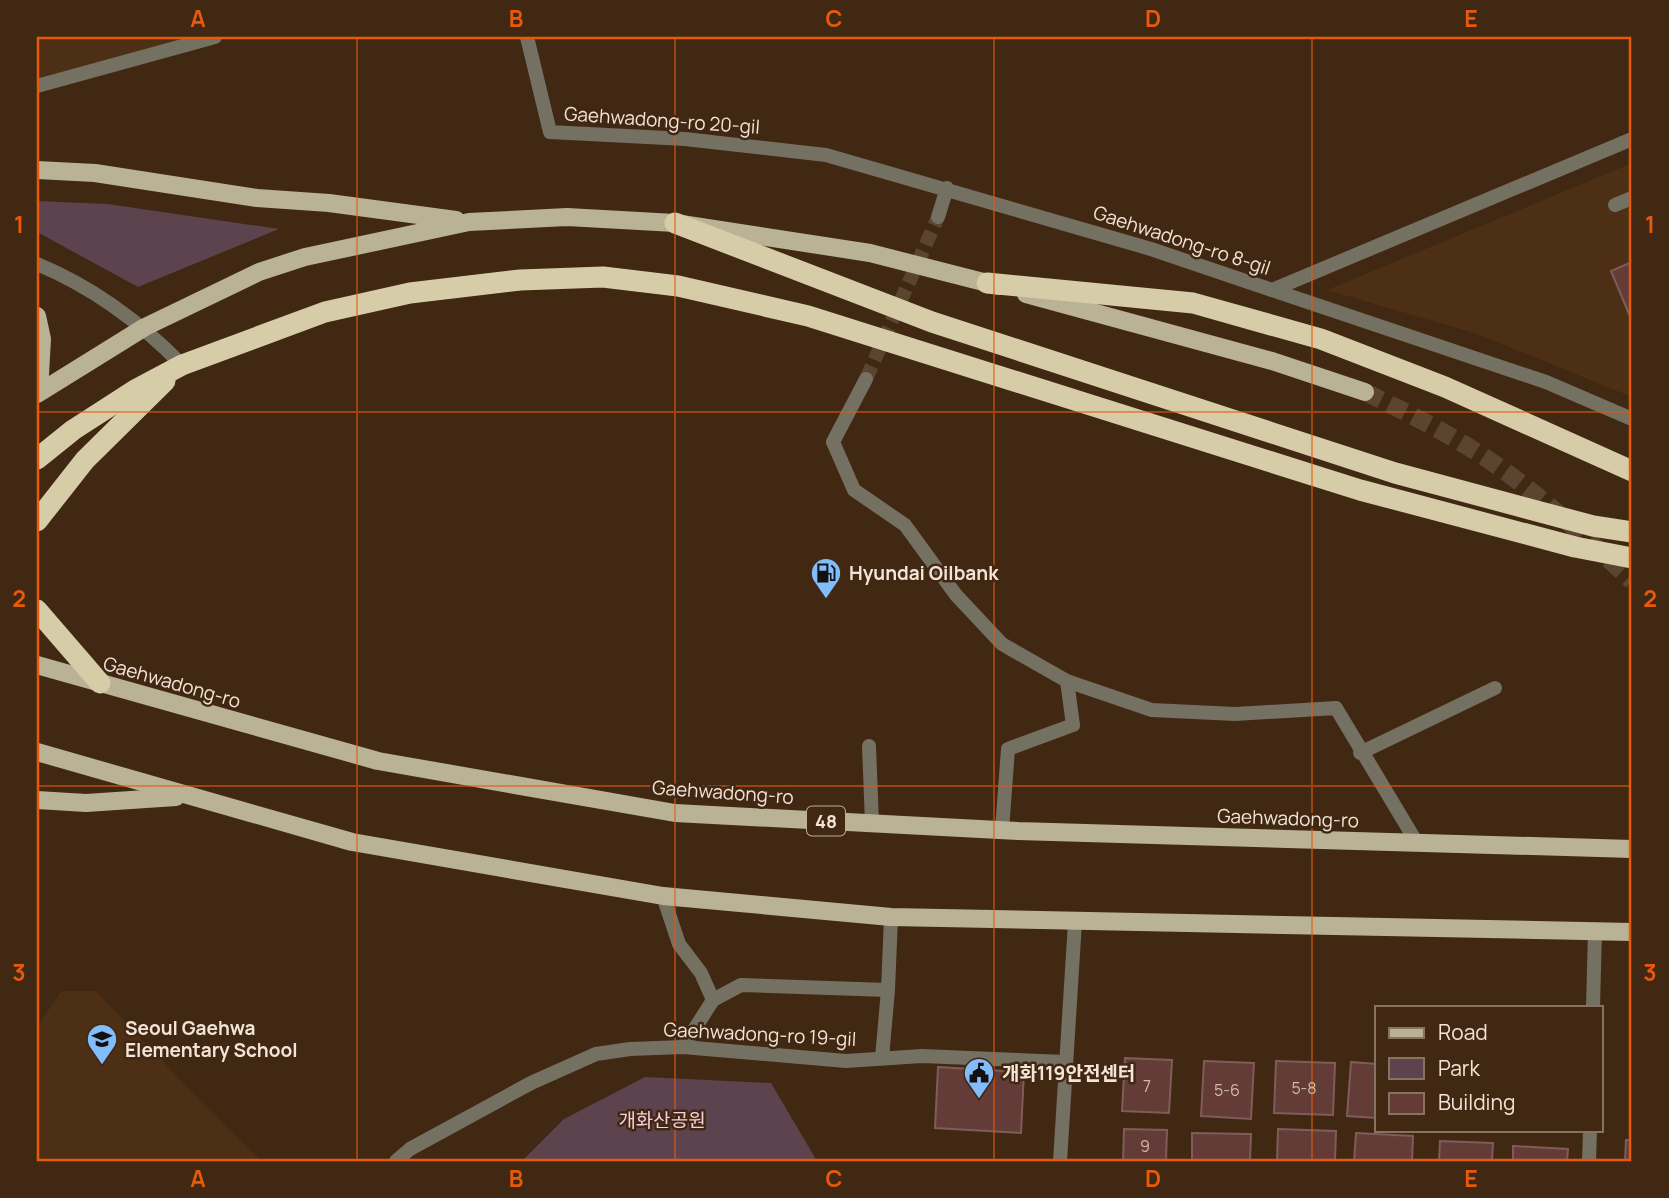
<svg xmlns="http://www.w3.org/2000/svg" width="1669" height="1198" font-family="Manrope,'Noto Sans KR',sans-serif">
<rect width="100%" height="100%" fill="#402813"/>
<!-- built -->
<g fill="#4c2f14">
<polygon points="37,37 203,37 37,80"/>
<polygon points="1632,163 1632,397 1477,334 1327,290"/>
<polygon points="62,991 96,991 204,1105 262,1161 37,1161 37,1026"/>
</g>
<!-- green -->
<g fill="#5c434d">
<polygon points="37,201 108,204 279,229 138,287 37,232"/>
<polygon points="645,1077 771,1083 817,1161 522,1161 564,1119"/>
</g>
<!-- building -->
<g fill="#633c37" stroke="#805c58" stroke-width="2">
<polygon points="1632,262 1632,321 1611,271"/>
<polygon points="1125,1058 1172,1060 1169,1113 1122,1111"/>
<polygon points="1204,1061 1254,1063 1251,1119 1201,1116"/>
<polygon points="1276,1061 1335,1063 1333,1115 1274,1113"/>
<polygon points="1351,1062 1377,1064 1377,1118 1347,1116"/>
<polygon points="938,1067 1024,1072 1021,1133 935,1128"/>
<polygon points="1124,1129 1167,1130 1166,1161 1123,1161"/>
<polygon points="1278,1129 1336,1131 1335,1161 1277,1161"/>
<polygon points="1192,1133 1251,1134 1250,1161 1192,1161"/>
<polygon points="1356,1133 1413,1136 1412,1161 1354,1161"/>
<polygon points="1626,1140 1632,1140 1632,1161 1625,1161"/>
<polygon points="1440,1141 1493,1143 1492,1161 1439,1161"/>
<polygon points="1513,1146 1568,1149 1567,1161 1513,1161"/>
</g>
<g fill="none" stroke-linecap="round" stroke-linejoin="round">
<!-- minor-tunnel -->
<polyline stroke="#5b4430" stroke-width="14" stroke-dasharray="14 7" stroke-linecap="butt" points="866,379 938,217"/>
<!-- primary-tunnel -->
<path stroke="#5b4430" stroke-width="18" stroke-dasharray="18 9" stroke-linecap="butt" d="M1365,392C1414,416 1462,440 1506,472C1551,505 1592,543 1632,581"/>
<!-- service -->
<g stroke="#747062" stroke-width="14">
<polyline points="1615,205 1632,198"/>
<path d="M37,264C93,287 140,322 182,365"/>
</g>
<!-- minor -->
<g stroke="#747062" stroke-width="14">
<polyline points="527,37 550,132 685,139 826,155 1151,249 1272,290 1632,139"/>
<polyline points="37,86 215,37"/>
<polyline points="938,217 947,188"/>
<polyline points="1272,290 1546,382 1632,419"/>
<polyline points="866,379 833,442 854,490 905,525 956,595 1002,644 1067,681 1073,725 1008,749 1002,830"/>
<polyline points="1067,681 1152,710 1235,714 1336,708 1417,843"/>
<polyline points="869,746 872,823"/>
<polyline points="1360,753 1495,688"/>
<polyline points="663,896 679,944 701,973 713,1000"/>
<polyline points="1593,1007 1595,931"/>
<polyline points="683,1047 713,1000 741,985 888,990 891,917"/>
<polyline points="882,1058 888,990"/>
<polyline points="396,1161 410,1149 531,1083 596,1054 630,1049 683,1047 846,1061 922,1056 1066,1062"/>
<polyline points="1060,1161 1075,922"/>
<polyline points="1589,1161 1590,1130"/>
</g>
<!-- primary -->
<g stroke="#bab294" stroke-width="18">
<polyline points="37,170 95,173 257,198 329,203 456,220"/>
<polyline points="1026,294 1272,361 1365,392"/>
<polyline points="37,316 42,339 39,392"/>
<polyline points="37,394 145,327 259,272 305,257 469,222 567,217 675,223 870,253 999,286"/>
<polyline points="37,665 378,761 675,813 1018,831 1632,849"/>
<polyline points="37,752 352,842 663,896 891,917 1632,932"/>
<polyline points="37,800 86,803 176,797"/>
</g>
<!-- motorway -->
<g stroke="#d6cca8" stroke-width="21">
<polyline points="675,223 932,322 1395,473 1593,526 1632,532"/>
<polyline points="987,283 1193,303 1321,339 1445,387 1632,471"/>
<polyline points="37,459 73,430 135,390 182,365 325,312 410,293 520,280 603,277 678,286 808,316 1360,490 1575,547 1632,558"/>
<polyline points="37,521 85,460 165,381"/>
<polyline points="37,610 100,683"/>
</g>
</g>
<!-- grid -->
<path fill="none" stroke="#e8590c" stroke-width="2" stroke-opacity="0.55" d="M357,37V1161M675,37V1161M994,37V1161M1312,37V1161M37,412H1632M37,786H1632"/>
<!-- icons -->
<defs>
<g id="fuel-pin" transform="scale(1.575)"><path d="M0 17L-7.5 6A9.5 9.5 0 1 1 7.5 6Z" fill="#83bcfb" stroke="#402813"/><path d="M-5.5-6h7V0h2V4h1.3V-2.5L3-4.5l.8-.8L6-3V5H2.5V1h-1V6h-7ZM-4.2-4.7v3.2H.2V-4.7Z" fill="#111"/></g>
<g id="school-pin" transform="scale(1.575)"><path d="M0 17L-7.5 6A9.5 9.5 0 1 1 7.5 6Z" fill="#83bcfb" stroke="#402813"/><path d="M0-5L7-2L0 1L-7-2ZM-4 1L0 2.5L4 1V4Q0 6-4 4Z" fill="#111"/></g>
<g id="civic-pin" transform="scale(1.575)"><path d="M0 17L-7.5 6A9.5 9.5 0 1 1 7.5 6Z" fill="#83bcfb" stroke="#402813"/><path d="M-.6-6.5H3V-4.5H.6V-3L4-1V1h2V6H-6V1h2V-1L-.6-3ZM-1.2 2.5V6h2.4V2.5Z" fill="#111"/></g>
</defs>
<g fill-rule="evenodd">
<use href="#fuel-pin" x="826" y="573"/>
<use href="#school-pin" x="102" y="1039"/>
<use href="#civic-pin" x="979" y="1073"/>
</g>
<g text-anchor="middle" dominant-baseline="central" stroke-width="5" stroke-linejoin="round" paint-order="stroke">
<!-- number labels -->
<g font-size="16" fill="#d0baaf">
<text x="1147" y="1086">7</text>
<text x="1304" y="1088">5-8</text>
<text x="1227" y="1090">5-6</text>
<text x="1145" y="1146">9</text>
</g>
<!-- shield labels -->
<rect fill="#402813" stroke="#beac9c" stroke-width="2" x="807" y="806.5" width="38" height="29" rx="5"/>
<g font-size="18" font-weight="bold" fill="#f4e4d7">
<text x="826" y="821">48</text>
</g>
<!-- street labels -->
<g font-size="19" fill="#f4e4d7" stroke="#402813">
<text transform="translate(662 120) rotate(4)">Gaehwadong-ro 20-gil</text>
<text transform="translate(1182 240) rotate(18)">Gaehwadong-ro 8-gil</text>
<text transform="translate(172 682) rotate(16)">Gaehwadong-ro</text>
<text transform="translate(723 792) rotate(4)">Gaehwadong-ro</text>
<text transform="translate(1288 818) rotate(2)">Gaehwadong-ro</text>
<text transform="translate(760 1034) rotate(3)">Gaehwadong-ro 19-gil</text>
</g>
<!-- poi labels -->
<g font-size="19" font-weight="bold" fill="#f4e4d7" stroke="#402813" text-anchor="start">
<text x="849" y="573">Hyundai Oilbank</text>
<text x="125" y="1028">Seoul Gaehwa<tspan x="125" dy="22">Elementary School</tspan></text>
<text x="1002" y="1073">개화119안전센터</text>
</g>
<!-- park labels -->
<g font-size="19" fill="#f7cddd" stroke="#402813">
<text x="662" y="1120">개화산공원</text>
</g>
</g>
<!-- border -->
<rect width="1669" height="1198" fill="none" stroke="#402813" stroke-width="77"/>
<!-- legend -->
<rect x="1375" y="1006" width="228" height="126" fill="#402813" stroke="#887361" stroke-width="2"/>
<rect x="1389" y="1028" width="35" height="10" fill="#bab294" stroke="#887361" stroke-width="2"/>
<text x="1438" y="1040" font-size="21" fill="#f4e4d7">Road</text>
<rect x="1389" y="1058" width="35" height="21" fill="#5c434d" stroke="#887361" stroke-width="2"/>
<text x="1438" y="1076" font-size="21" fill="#f4e4d7">Park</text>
<rect x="1389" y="1093" width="35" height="21" fill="#633c37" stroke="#887361" stroke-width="2"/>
<text x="1438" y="1110" font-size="21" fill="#f4e4d7">Building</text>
<rect x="38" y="38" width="1592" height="1122" fill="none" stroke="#e8590c" stroke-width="2.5"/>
<g font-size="23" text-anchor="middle" font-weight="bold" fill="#e8590c">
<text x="198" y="27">A</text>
<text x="516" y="27">B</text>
<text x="834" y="27">C</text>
<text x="1153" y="27">D</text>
<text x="1471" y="27">E</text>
<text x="19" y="233">1</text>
<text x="1650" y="233">1</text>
<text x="19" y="607">2</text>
<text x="1650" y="607">2</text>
<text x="19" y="981">3</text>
<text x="1650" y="981">3</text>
<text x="198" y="1187">A</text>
<text x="516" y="1187">B</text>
<text x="834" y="1187">C</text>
<text x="1153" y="1187">D</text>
<text x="1471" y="1187">E</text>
</g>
</svg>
